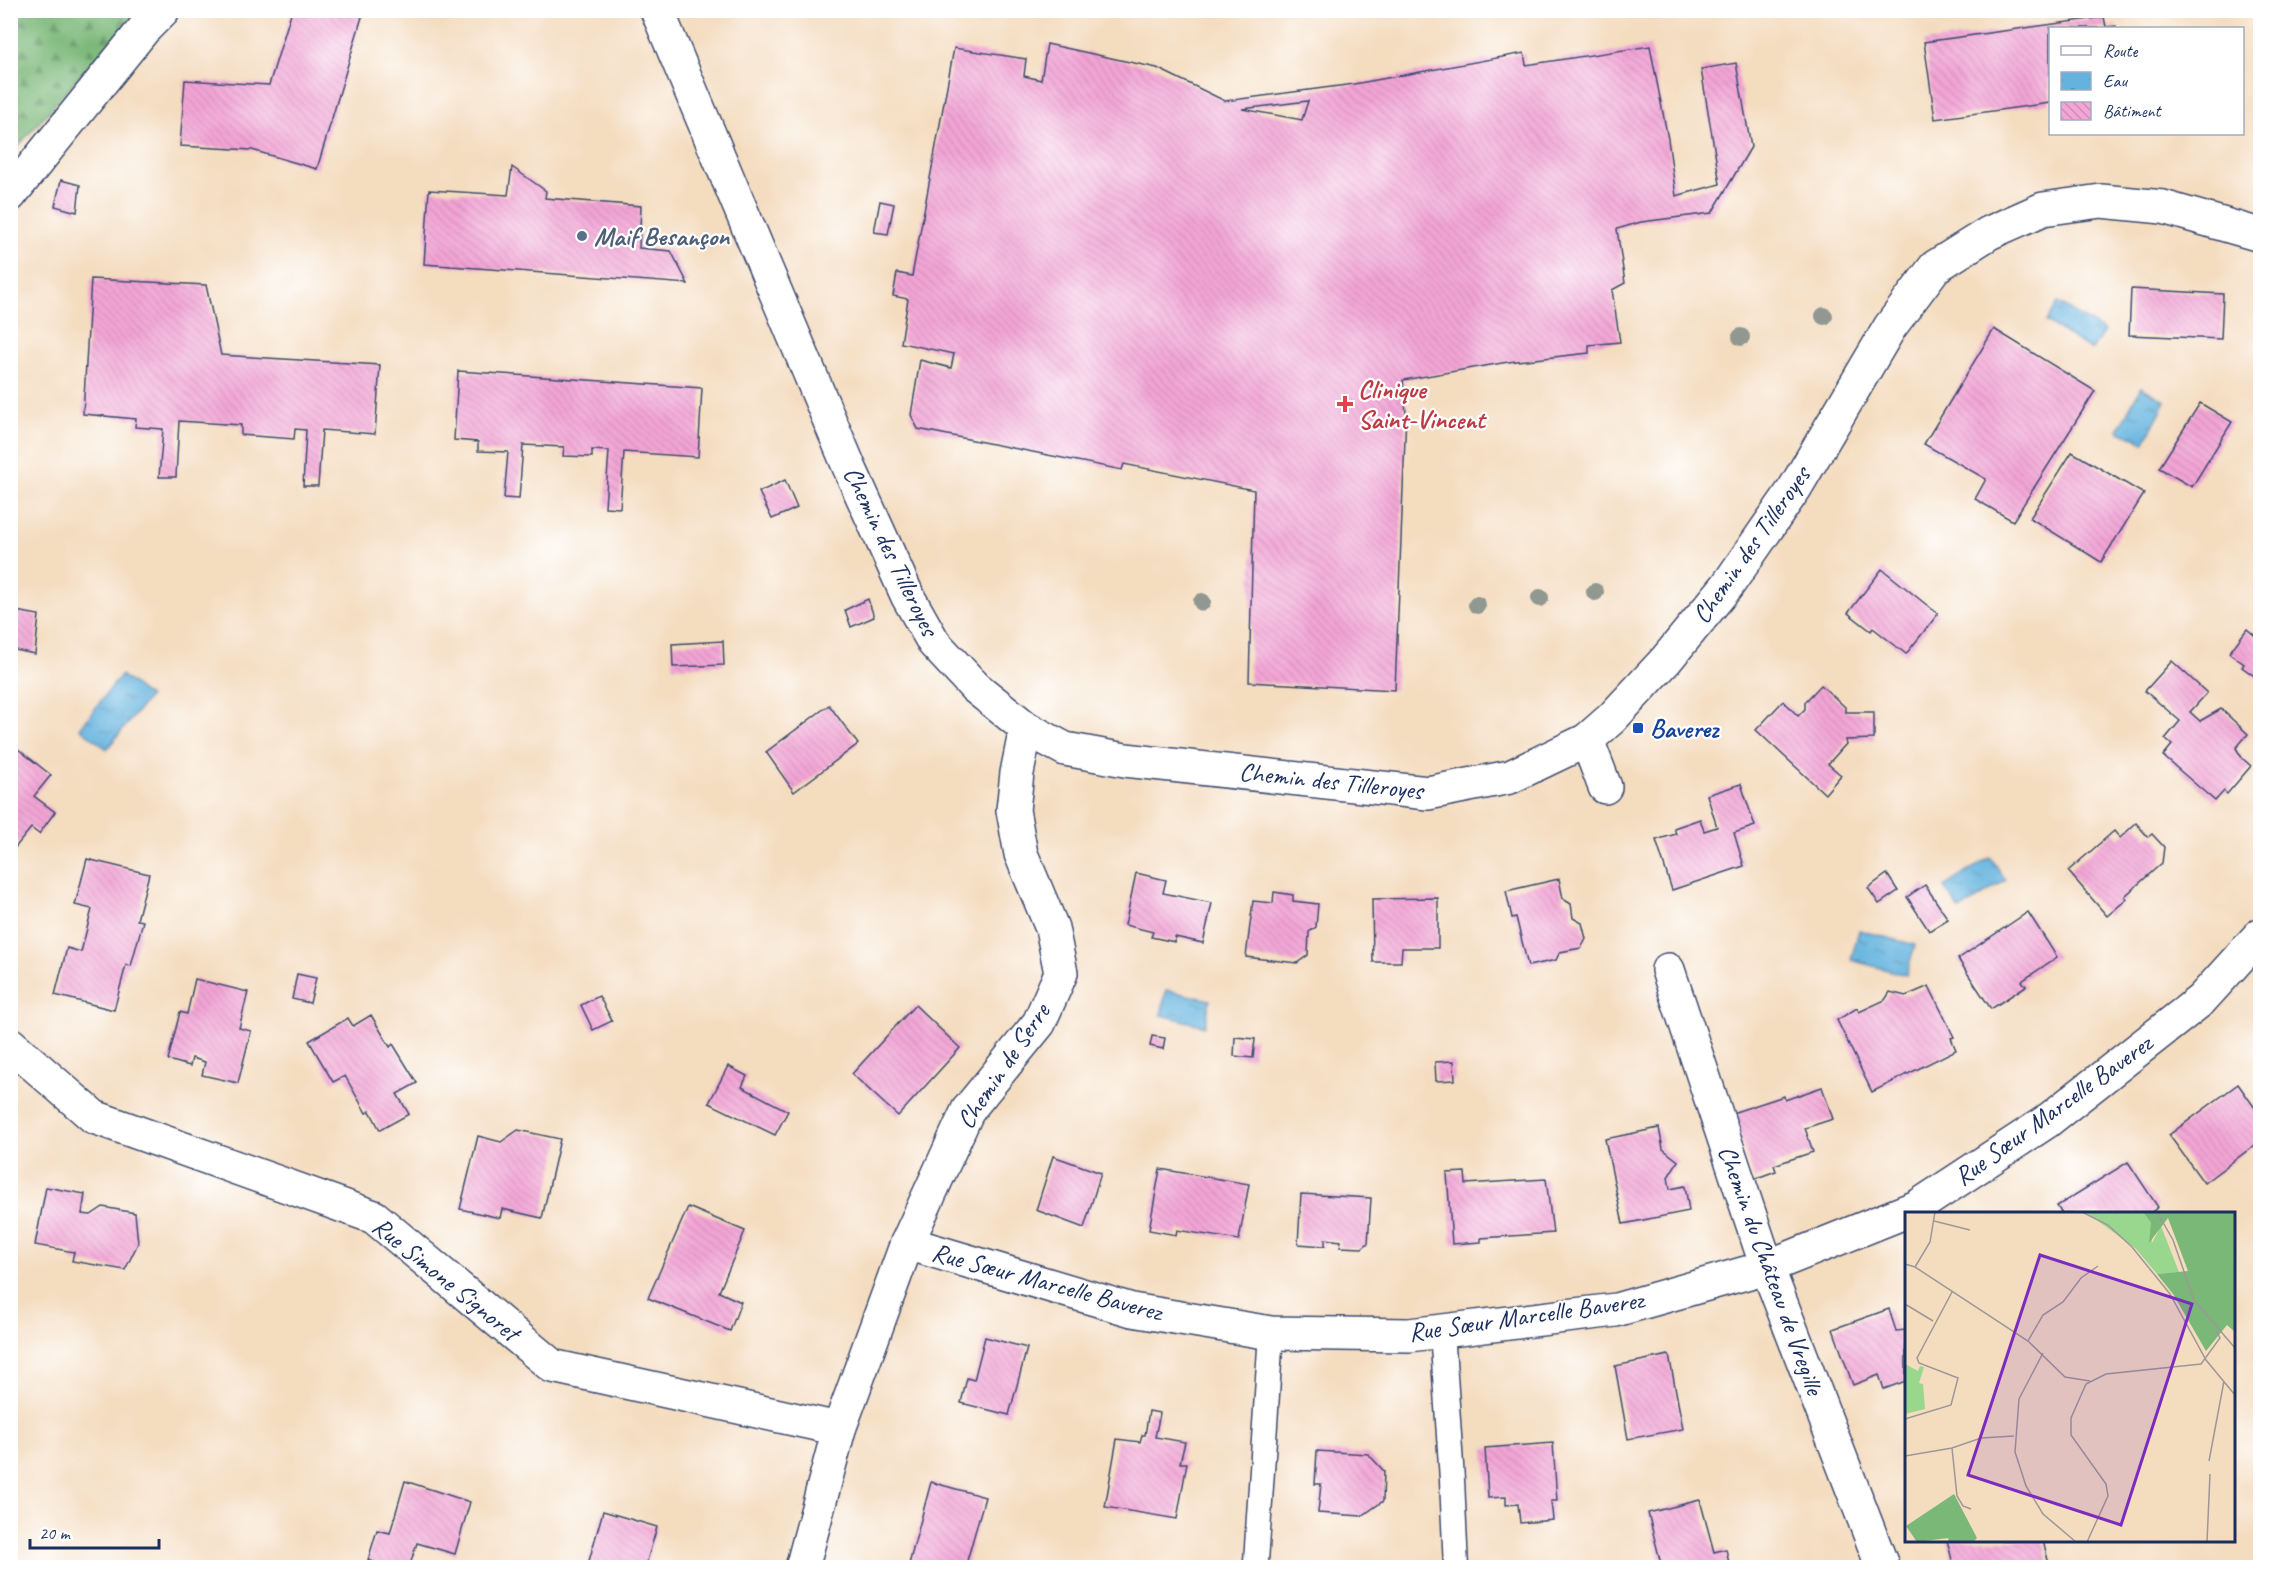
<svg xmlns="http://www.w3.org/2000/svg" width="2271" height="1578" font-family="Caveat,sans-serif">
<defs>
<pattern id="forest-firs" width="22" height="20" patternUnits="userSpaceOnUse" patternTransform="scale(1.5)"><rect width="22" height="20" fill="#7ab878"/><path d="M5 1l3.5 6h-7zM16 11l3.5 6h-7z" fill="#639666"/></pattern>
<pattern id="water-ripples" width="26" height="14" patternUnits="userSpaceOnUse" patternTransform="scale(1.5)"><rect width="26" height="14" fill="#63b3de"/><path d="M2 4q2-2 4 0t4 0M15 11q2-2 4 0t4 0" fill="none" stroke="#5192b7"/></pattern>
<pattern id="building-back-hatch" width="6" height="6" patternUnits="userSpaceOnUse" patternTransform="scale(1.5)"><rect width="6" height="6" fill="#f3a5d5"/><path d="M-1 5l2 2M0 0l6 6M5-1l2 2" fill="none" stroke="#d08eb9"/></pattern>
</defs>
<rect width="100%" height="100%" fill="#fff"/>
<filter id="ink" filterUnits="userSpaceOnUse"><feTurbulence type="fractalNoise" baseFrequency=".0167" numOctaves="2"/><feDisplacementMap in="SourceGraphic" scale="12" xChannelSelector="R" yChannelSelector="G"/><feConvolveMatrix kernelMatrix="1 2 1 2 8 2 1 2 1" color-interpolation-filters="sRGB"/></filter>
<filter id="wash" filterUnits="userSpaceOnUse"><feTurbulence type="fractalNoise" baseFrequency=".008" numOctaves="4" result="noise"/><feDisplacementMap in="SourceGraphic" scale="24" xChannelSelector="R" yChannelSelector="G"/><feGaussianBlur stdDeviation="1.35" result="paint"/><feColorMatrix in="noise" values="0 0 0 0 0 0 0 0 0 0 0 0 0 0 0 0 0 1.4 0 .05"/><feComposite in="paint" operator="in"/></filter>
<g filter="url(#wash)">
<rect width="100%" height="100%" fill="#f4dcbf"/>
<!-- forest -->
<polygon fill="url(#forest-firs)" stroke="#4a746b" stroke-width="1.5" points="11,10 138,11 11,154 10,11"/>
<!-- water -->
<g fill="url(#water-ripples)" stroke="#3f719e" stroke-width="1.5">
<polygon points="2058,303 2104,331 2092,350 2046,322"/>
<polygon points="2141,387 2166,401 2144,443 2118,430"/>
<polygon points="121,675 149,697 107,749 80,728"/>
<polygon points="1990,857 2006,880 1960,910 1944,887"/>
<polygon points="1859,930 1915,945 1906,975 1851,960"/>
<polygon points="1166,990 1210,1000 1205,1026 1161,1015"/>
</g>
<g id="blocks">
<!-- building -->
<g fill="url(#building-back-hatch)" fill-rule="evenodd">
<polygon points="292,10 364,10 317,169 252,150 180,146 185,80 269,85"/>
<polygon points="2104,17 2106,27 2116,26 2116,28 2050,28 2050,103 1935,119 1924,42"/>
<path d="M1047,44L1157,68L1225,101L1354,84L1524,53L1526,65L1650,46L1668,139L1676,196L1720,184L1701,69L1736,63L1751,147L1712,213L1641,222L1617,229L1625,283L1612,290L1620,342L1589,345V353L1508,362L1403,380L1406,413L1395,690L1249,682L1254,490L1124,464L1122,470L918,429L911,415L920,360L951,368L954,354L901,343L908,299L893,296L897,273L912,276L954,48L1026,59L1024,76L1041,80ZM1308,101L1302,120L1242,109Z"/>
<polygon points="512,167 546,191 545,198 641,206 639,248 671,251 688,284 424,264 429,190 508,195"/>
<polygon points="61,180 80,185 77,212 55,206"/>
<polygon points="880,201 894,204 888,234 874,232"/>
<polygon points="91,279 206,285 221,355 380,365 375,434 322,430 318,486 303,486 306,430 295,429 294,439 241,435 241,425 179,421 176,477 159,477 163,429 135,427 136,419 83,414"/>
<polygon points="2131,289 2223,294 2221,339 2129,335"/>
<polygon points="1994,329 2095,391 2013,521 1975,499 1986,479 1924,444"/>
<polygon points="458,371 702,388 698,457 624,452 620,508 605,507 609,451 592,450 592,457 563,456 564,447 523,445 519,499 504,498 508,452 478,451 478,442 454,440"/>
<polygon points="2200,403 2232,422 2192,487 2159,468"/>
<polygon points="2072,452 2144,494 2101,562 2030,518"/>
<polygon points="785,480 797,508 772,519 759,492"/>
<polygon points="1882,569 1938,614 1906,654 1873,628 1871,631 1848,613"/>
<polygon points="868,599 874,617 851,627 845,610"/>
<polygon points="10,610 39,615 35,654 10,649"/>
<polygon points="2247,629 2260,640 2260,680 2242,667 2244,664 2229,653"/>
<polygon points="723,641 724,665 673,667 672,644"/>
<polygon points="2172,661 2207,693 2190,712 2200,721 2221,709 2248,734 2236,748 2242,758 2251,766 2227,794 2224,791 2215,801 2163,756 2172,745 2165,739 2180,721 2145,691"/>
<polygon points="1821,685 1845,707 1845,712 1874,712 1874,739 1845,740 1846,744 1828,764 1841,775 1825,794 1756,730 1783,701 1798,716 1805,709 1805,702"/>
<polygon points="829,705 858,744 794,792 766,752"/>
<polygon points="18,749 51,775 34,796 55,812 39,834 31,828 10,854 10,759"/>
<polygon points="1741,784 1755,826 1734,833 1744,866 1672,890 1656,840 1676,834 1674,828 1700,819 1704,831 1717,827 1707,795"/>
<polygon points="2136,823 2148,837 2152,834 2164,847 2162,863 2125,896 2127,899 2107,916 2068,871 2114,831 2120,838"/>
<polygon points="87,859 149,874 137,920 143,921 131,966 126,965 114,1010 55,995 67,948 81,952 92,909 75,905"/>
<polygon points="1136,873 1166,880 1163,893 1212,903 1203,943 1175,937 1175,942 1151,937 1153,932 1125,925"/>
<polygon points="1887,874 1898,891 1879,904 1868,888"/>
<polygon points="1559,879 1563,899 1571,904 1573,918 1582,923 1586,939 1581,948 1560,952 1556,960 1528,966 1516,917 1512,918 1506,891"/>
<polygon points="1925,885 1948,919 1929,931 1907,897"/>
<polygon points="1274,892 1293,895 1293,901 1318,904 1316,927 1309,932 1308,955 1297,963 1246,957 1253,901 1273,903"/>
<polygon points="1438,898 1438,948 1402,948 1401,962 1373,962 1372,899"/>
<polygon points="2028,912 2057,957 2022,981 2026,986 1991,1009 1958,959"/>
<polygon points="297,974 316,978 310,1003 292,999"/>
<polygon points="195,979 248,992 239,1028 251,1031 238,1083 202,1075 205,1062 192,1058 190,1066 168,1060 180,1012 187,1014"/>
<polygon points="1929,986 1954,1037 1951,1038 1956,1050 1872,1092 1837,1020 1857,1008 1859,1012 1885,1000 1890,992 1906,996"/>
<polygon points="599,996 612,1021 593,1030 581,1005"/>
<polygon points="915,1005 960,1048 898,1116 852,1074"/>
<polygon points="371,1015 390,1047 393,1044 417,1083 397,1094 409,1114 380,1130 370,1111 366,1113 345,1076 333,1082 309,1041 348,1018 353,1026"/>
<polygon points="1152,1036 1165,1038 1163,1049 1150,1046"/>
<polygon points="1235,1037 1255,1039 1253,1058 1234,1056"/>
<polygon points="1454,1061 1455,1080 1436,1081 1435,1062"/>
<polygon points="728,1066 747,1076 742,1087 788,1111 775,1135 709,1103"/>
<polygon points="2238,1084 2260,1115 2260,1141 2204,1183 2169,1135"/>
<polygon points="1822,1087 1833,1119 1805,1128 1813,1152 1774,1165 1776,1171 1754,1179 1732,1113 1784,1096 1785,1100"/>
<polygon points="1659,1128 1663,1149 1678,1161 1668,1177 1670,1189 1685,1186 1689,1211 1623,1224 1605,1139"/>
<polygon points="518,1130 560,1139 542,1218 502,1209 500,1218 460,1209 478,1136 501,1142"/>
<polygon points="1053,1156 1101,1173 1084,1228 1036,1210"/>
<polygon points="2128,1162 2158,1207 2149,1214 2062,1214 2057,1206"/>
<polygon points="1160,1169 1249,1184 1239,1240 1177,1230 1176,1235 1149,1230"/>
<polygon points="1465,1172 1466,1184 1546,1179 1553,1233 1481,1238 1481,1242 1452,1244 1447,1173"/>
<polygon points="46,1187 85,1194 82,1214 91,1215 103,1207 135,1213 138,1243 125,1270 72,1261 74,1252 35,1245"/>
<polygon points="1301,1194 1371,1198 1368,1243 1362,1248 1340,1247 1341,1241 1325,1239 1325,1246 1298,1244"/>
<polygon points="688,1207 745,1231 719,1292 741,1302 730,1331 648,1298"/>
<polygon points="1889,1309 1896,1331 1906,1330 1906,1381 1884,1389 1879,1375 1853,1385 1833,1329"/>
<polygon points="985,1337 1027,1348 1009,1415 961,1403 967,1378 974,1380"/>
<polygon points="1669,1355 1683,1429 1628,1439 1615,1366"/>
<polygon points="1149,1411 1160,1413 1155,1437 1185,1442 1180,1463 1187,1463 1177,1519 1105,1507 1117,1439 1140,1442 1142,1435 1145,1435"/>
<polygon points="1553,1443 1557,1501 1551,1501 1553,1520 1520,1523 1518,1504 1506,1505 1506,1497 1488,1498 1485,1448"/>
<polygon points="1317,1451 1368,1454 1384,1471 1383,1501 1362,1516 1318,1513 1321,1484 1315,1484"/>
<polygon points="405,1481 470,1502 455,1554 417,1543 409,1568 390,1568 368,1560 377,1530 390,1533"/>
<polygon points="931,1482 985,1497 965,1568 908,1568"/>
<polygon points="1700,1500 1714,1552 1726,1549 1730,1568 1662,1568 1648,1513"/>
<polygon points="603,1511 657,1527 645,1568 587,1568"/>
<polygon points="1947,1540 2043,1540 2050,1568 1954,1568"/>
</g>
</g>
</g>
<g filter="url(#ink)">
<use href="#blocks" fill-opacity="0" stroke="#3c496d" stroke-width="1.5"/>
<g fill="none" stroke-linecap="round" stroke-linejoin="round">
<!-- service casing -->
<g stroke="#3c496d" stroke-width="27">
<g id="service">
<polyline points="1442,1331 1452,1480 1456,1568"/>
<polyline points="1254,1568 1256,1562 1271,1333"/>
</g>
</g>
<!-- pedestrian casing -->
<g stroke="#3c496d" stroke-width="36">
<g id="pedestrian">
<polyline points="1587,740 1605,787"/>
<polyline points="1668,970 1767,1267"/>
</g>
</g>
<!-- minor casing -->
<g stroke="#3c496d" stroke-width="36">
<g id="minor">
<polyline points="657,10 850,469 908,597 934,643 975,687 1026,728 1065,749 1125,760 1428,793 1510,777 1587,740 1612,718 1666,660 1727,586 1795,488 1890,327 1935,267 1989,233 2043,209 2101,201 2163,207 2260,235"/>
<polyline points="10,195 144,29 163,10"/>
<polyline points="10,1044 94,1117 374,1217 552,1366 839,1429"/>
<polyline points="907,1243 1132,1310 1271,1333 1409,1335 1616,1310 1767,1267 1917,1207 2046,1122 2201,1000 2260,935"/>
<polyline points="1767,1267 1883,1568"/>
<polyline points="802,1568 839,1429 907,1243 968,1110 1039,1023 1061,973 1052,928 1021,854 1013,810 1017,773 1026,728"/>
</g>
</g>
<!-- service -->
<use href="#service" stroke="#fff" stroke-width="24"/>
<!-- pedestrian -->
<use href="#pedestrian" stroke="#fff" stroke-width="33"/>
<!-- minor -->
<use href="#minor" stroke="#fff" stroke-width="33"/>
</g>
<!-- trees -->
<g fill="#919891">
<circle cx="1824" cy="316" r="9"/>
<circle cx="1741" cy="337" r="9"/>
<circle cx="1595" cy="592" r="9"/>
<circle cx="1540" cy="598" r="9"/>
<circle cx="1202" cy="602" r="9"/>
<circle cx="1477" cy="605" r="9"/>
</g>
</g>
<!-- markers -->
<circle fill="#5c6f8a" stroke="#fff" stroke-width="2" cx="582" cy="236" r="6"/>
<path fill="#e0444e" stroke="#fff" stroke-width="2" d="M1342 395h6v6h6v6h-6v6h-6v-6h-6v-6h6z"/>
<rect fill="#1a4fb4" stroke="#fff" stroke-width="2" x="1632" y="722" width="12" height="12" rx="3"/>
<g text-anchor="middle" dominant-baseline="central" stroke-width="4.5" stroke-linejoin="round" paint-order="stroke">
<!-- service labels -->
<g font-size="26" font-weight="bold" fill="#4e5e75" stroke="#fff" text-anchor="start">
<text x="594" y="236">Maif Besançon</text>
</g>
<!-- health labels -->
<g font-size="26" font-weight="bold" fill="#be3a42" stroke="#fff" text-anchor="start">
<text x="1358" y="389">Clinique<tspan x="1358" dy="30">Saint-Vincent</tspan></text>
</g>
<!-- street labels -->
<g font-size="26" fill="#1b2f5e" stroke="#fff">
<text transform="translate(1751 545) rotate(-55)">Chemin des Tilleroyes</text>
<text transform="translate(891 551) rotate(64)">Chemin des Tilleroyes</text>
<text transform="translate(1331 781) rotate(6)">Chemin des Tilleroyes</text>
<text transform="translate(1003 1066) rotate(-56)">Chemin de Serre</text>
<text transform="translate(2053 1110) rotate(-36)">Rue Sœur Marcelle Baverez</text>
<text transform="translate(1771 1270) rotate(70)">Chemin du Château de Vregille</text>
<text transform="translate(446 1279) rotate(39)">Rue Simone Signoret</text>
<text transform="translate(1047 1282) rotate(15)">Rue Sœur Marcelle Baverez</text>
<text transform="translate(1526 1316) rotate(-8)">Rue Sœur Marcelle Baverez</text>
</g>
<!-- transit labels -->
<g font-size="26" font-weight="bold" fill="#164399" stroke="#fff" text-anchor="start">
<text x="1650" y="728">Baverez</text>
</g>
</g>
<!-- overview -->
<g transform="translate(1905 1212)">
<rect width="330" height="330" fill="#f4dcbf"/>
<path d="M181,0H238L246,11L247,31L256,14L274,60L252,62L231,37ZM0,152L13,159L15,154L19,155L14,171L18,172L20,197L0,202Z" fill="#98d78d"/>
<path d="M238,0H330V120L322,113L301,139L268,82L252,62L283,59L263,6L244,31L246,11ZM49,282L72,326L68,330H44L43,326L12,330L1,314Z" fill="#7ab878"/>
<path fill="none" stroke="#9d9798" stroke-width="1.5" d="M177,0L203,13L227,35L265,82L301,148L330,183M252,0L268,28L289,88L330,136M29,9L65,18M0,52L10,55L123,129L160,165L185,169M10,55L25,30L30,0M0,92L28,109M123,129L138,103L158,90L176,66L193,54M138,141L114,187L110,240L121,274L138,302L171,330M0,207L46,193L53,166L14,151L12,146L47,80M47,236L52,284L58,294L66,297M0,244L47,236L76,226L109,224M304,249L319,169M182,330L203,284L201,272L166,223V206L181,172L201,162L296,152L315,126L311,118M302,330L305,262"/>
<path fill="#7b2cbf" fill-opacity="0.15" stroke="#7b2cbf" stroke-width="3" d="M135,43L287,92L216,313L63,263Z"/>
<rect width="330" height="330" fill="none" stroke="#1b2f5e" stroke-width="3"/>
</g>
<!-- margin -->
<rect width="2271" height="1578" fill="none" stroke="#fff" stroke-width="36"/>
<!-- legend -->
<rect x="2049" y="27" width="195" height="108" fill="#ffffff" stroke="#a4acbf" stroke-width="1.5"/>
<rect x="2061" y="46" width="30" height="9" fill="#ffffff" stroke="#a4acbf" stroke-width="1.5"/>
<text x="2103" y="57" font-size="18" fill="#1b2f5e">Route</text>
<rect x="2061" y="72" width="30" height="18" fill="url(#water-ripples)" stroke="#a4acbf" stroke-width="1.5"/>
<text x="2103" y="87" font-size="18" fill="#1b2f5e">Eau</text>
<rect x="2061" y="102" width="30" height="18" fill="url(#building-back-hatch)" stroke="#a4acbf" stroke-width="1.5"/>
<text x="2103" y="117" font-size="18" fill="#1b2f5e">Bâtiment</text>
<!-- scale -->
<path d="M30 1539v9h129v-9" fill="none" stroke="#1b2f5e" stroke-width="3"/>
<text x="39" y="1539" font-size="18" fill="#1b2f5e" stroke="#ffffff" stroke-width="4.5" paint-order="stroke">20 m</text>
</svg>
